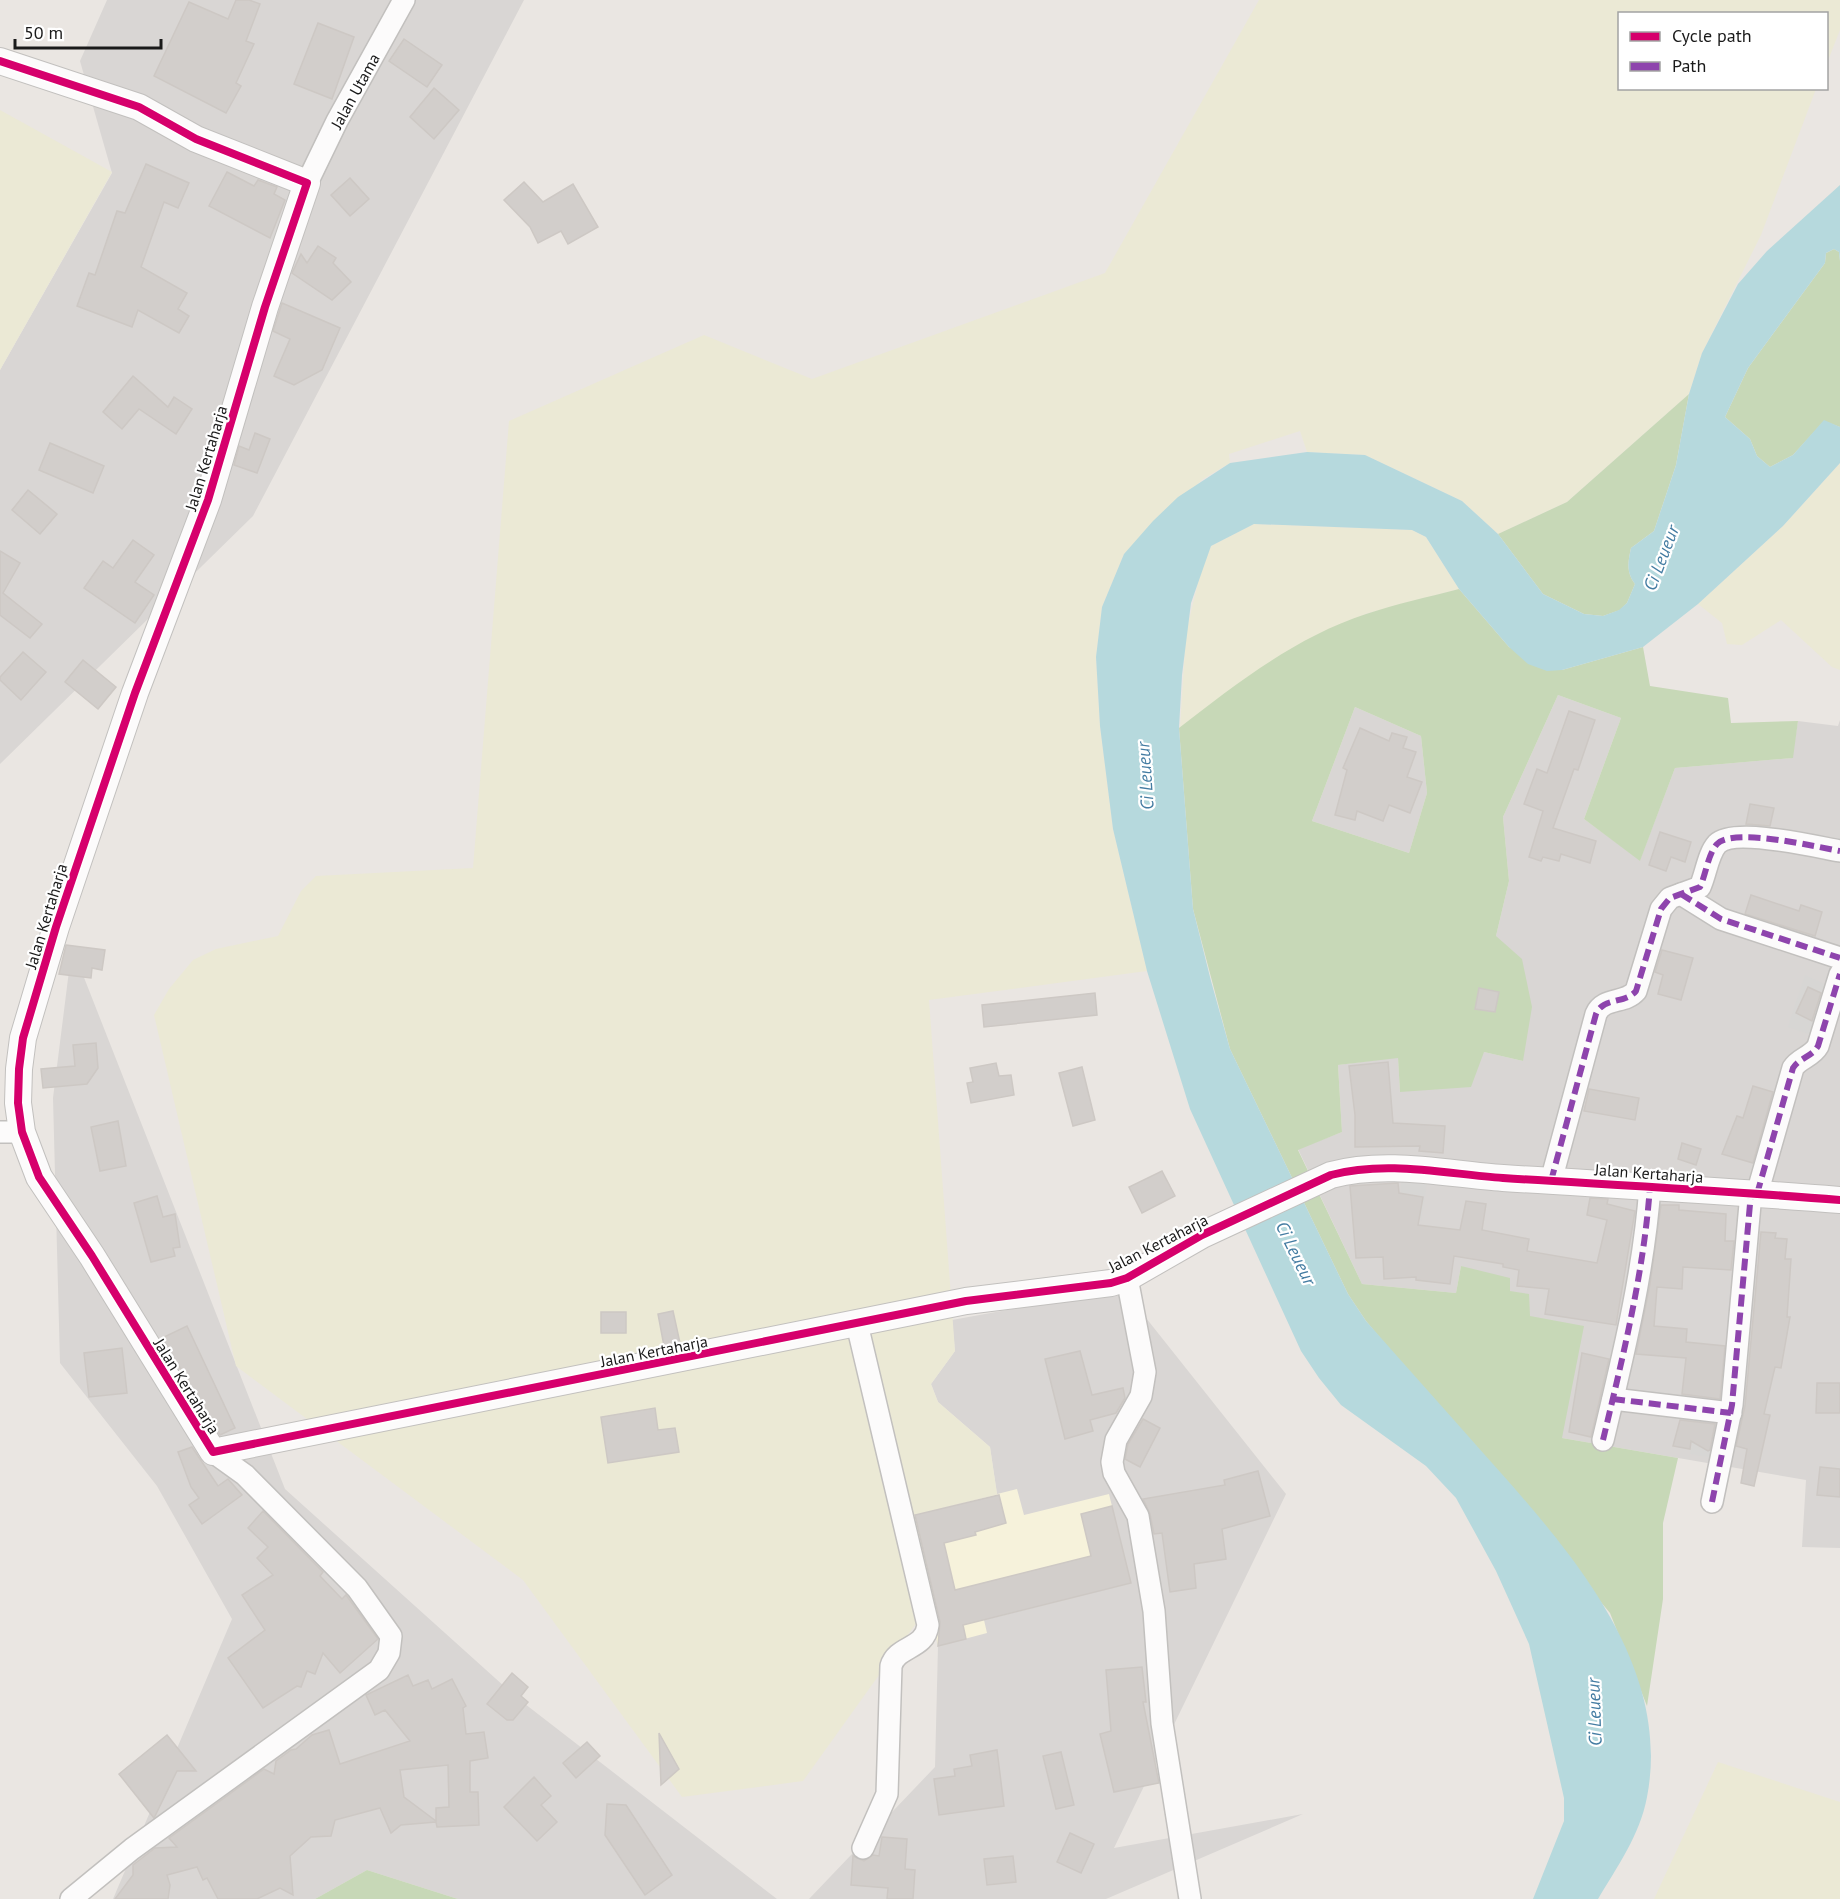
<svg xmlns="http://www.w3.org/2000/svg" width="1840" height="1899" font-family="'PT Sans',sans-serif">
<rect width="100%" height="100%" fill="#eae6e2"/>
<!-- residential -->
<g fill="#d9d6d4">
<polygon points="107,0 524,0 253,516 0,764 0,370 112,173 80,61"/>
<polygon points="1558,695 1621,718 1584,819 1640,860 1675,768 1792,758 1798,721 1838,726 1840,720 1840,1548 1802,1547 1806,1480 1562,1438 1530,1316 1510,1291 1461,1266 1456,1293 1362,1284 1298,1149 1342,1132 1338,1065 1398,1057 1400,1092 1484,1052 1523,1061 1496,936 1509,881 1503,817"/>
<polygon points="1355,707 1421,736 1427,793 1409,853 1312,821"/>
<polygon points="72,947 285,1489 516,1697 777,1899 458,1899 367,1870 315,1899 113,1899 232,1619 157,1486 60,1363 53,1098"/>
<polygon points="1123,1289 1286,1494 1114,1848 1303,1814 1106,1899 809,1899 935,1767 938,1646 906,1517 997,1494 990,1447 938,1402 931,1384 955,1351 952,1320"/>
</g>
<!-- education -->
<polygon fill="#f6f2db" points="1017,1489 1024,1515 1109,1494 1131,1583 984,1620 987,1633 938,1646 906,1517"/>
<!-- religious -->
<g fill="#d7d6d4">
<polygon points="1805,975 1833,988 1817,1037 1788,1027"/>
<polygon points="1401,1177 1428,1177 1421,1221 1401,1217"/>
<polygon points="1698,1413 1728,1417 1719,1459 1690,1454"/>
</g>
<!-- farmland -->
<g fill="#ebe9d5">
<polygon points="1259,0 1840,0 1840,30 1827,63 1826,14 1620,14 1620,88 1816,89 1761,235 1702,353 1689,394 1567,502 1498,534 1462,501 1365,455 1307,452 1300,431 1229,454 1230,463 1203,479 1124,554 1102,607 1096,657 1100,726 1113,829 1147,971 929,1000 955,1351 931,1384 938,1402 990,1447 997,1494 906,1517 920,1618 803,1781 682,1797 523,1580 236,1366 154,1015 169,989 193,960 216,949 278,936 301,891 316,876 473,868 509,421 704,335 812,379 1105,273"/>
<polygon points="0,110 112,172 0,370"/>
<polygon points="1840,463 1840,670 1832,667 1781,620 1742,645 1727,644 1722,623 1698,604 1783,526"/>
<polygon points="1254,524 1412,530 1426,537 1459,589 1365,614 1180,728 1186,633 1200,574 1211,546"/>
<polygon points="1718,1762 1840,1802 1840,1899 1654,1899"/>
</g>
<!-- forest -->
<g fill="#c7d8b7" fill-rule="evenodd">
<polygon points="1834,249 1839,252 1840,261 1840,427 1824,421 1793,455 1770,467 1757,456 1750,439 1725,417 1748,368 1825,263 1826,253"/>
<path d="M1689,394L1676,465L1654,531L1631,548C1628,562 1626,572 1635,584L1627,603L1620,610L1603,616L1584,614L1543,594L1498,534L1567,502Z"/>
<path d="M1459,589L1509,647L1562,670L1643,647L1650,686L1728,698L1731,723L1798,721L1793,758L1675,768L1640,861L1584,819L1621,718L1558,695L1503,817L1509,881L1496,936L1522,959L1532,1007L1523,1061L1484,1052L1471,1087L1400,1092L1398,1058L1338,1065L1342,1132L1298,1150L1362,1284L1456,1293L1461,1266L1510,1278V1291L1529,1294L1530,1316L1584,1326L1562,1438L1678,1458L1663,1523V1599L1647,1706L1610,1613L1366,1321L1348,1294L1230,1049L1193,909L1179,728C1237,683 1296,637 1366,614C1396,604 1428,597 1459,589ZM1355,707L1421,736L1427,793L1409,853L1312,821Z"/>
<polygon points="367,1870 458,1899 315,1899"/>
</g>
<!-- water -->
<path fill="#b6d9dd" d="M1840,185V261L1839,252L1834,249L1826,253L1825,263L1748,368L1725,417L1750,439L1757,456L1770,467L1793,455L1824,420L1840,427V463L1783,526L1698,604L1643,647L1562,670L1547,671L1528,664L1509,647L1459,589L1426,537L1412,530L1254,524L1211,546L1191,603L1182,675L1179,728L1193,909L1211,981L1230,1049L1348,1294L1366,1321C1405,1365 1445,1410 1484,1454C1566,1546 1673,1663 1647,1797C1640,1835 1617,1867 1598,1899H1533L1564,1821V1798L1529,1644L1496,1571L1456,1498L1426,1466L1341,1405L1319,1378L1301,1351L1190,1109L1147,971L1113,829L1100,726L1096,657L1102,607L1124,554L1153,521L1178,497L1230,463L1307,452L1365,455L1462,501L1498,534L1543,594L1584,614L1603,616L1619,610L1627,603L1635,584C1626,572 1628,562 1631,548L1654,531L1676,465L1689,394L1702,353L1738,284L1767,251Z"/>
<!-- building -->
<g fill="#d2cecb" stroke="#cdc8c4" stroke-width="1.5" fill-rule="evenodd">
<polygon points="236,0 249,0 260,4 246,41 254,44 236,83 241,86 226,113 154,76 189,2 228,19"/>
<polygon points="318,23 354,37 332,99 294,84"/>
<polygon points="404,39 442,65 427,87 389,61"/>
<polygon points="434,88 459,110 434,139 410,117"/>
<polygon points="146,164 189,183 178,208 164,202 141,267 187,293 178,309 189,316 179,333 138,310 132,327 77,306 89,273 95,275 117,211 125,213"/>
<polygon points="227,172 254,186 258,180 277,187 274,194 285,200 270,238 209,206"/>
<polygon points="350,178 369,199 350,216 331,195"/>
<polygon points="524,182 543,202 573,184 598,227 568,244 561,231 538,243 530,227 504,200"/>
<polygon points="318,246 336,258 333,263 351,282 332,300 292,273 301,254 307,263"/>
<polygon points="282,303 340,328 322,370 294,385 274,376 290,339 273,331"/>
<polygon points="133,376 168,407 174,397 192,409 176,434 139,409 122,429 103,412"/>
<polygon points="255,433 270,439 257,473 234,465 239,446 249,450"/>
<polygon points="50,443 104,466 93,493 39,470"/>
<polygon points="28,490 57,514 40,534 12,510"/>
<polygon points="133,540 154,555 135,582 154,595 135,623 84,588 103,561 113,568"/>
<polygon points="0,551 20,563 3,593 42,624 30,638 0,615"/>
<polygon points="23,652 46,672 21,700 0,680 0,677"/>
<polygon points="83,660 116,687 98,709 65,682"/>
<polygon points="1569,711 1595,720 1578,770 1574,769 1553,828 1596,841 1590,863 1561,854 1559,861 1543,857 1541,861 1529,857 1543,811 1524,804 1537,769 1547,773"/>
<polygon points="1360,728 1389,741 1392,733 1407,737 1403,748 1416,752 1407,777 1422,782 1410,813 1389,805 1383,821 1357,811 1355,820 1335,815 1347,770 1343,768"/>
<polygon points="1750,804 1774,808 1770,826 1746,824"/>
<polygon points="1660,832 1691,842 1685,862 1671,857 1666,871 1649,865"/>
<polygon points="1751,895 1799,911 1801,905 1822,912 1815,936 1745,914"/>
<polygon points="66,945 105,950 102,970 92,968 91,978 59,974"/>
<polygon points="1662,950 1693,958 1681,1000 1658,994 1663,975 1655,972"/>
<polygon points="1808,987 1821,993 1812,1021 1796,1013"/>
<polygon points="1479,988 1499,992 1495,1012 1475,1009"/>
<polygon points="1095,993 1097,1015 984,1027 982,1005"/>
<polygon points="96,1043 98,1068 87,1084 43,1088 41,1069 75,1066 73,1045"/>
<polygon points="1388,1062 1393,1123 1445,1126 1443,1153 1419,1151 1420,1146 1355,1147 1355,1115 1349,1066"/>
<polygon points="996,1063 999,1076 1011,1075 1014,1095 971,1103 967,1083 973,1082 970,1068"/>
<polygon points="1082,1067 1095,1120 1073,1126 1059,1073"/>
<polygon points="1753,1086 1773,1092 1753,1163 1722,1154 1737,1116 1743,1118"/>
<polygon points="1589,1089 1639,1098 1635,1120 1584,1111"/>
<polygon points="118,1121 126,1166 100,1171 91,1127"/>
<polygon points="1682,1143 1701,1149 1696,1165 1678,1159"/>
<polygon points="1162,1171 1175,1196 1142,1213 1129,1187"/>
<polygon points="1398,1183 1399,1193 1423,1197 1418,1225 1460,1230 1466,1201 1486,1204 1482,1230 1529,1239 1527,1251 1597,1263 1607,1220 1587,1215 1590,1198 1608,1199 1607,1204 1635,1211 1616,1325 1545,1314 1549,1289 1517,1286 1519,1270 1503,1267 1503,1264 1454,1256 1450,1284 1416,1280 1416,1277 1384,1279 1383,1257 1356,1258 1350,1186"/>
<polygon points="157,1196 163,1217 175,1214 180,1247 173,1248 175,1256 151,1262 134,1203"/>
<polygon points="1661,1205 1679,1205 1679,1210 1726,1214 1725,1241 1734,1241 1731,1270 1683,1267 1682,1289 1657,1287 1654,1326 1687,1329 1686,1342 1725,1346 1720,1399 1682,1394 1686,1358 1636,1354 1650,1284"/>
<polygon points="1761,1232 1776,1233 1775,1238 1787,1239 1785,1259 1791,1259 1787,1317 1790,1317 1781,1368 1775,1367 1764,1414 1770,1415 1754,1486 1741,1483 1747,1449 1736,1446 1745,1406"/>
<polygon points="673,1311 680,1343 664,1346 658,1314"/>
<rect x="601" y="1312" width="25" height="21"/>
<polygon points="187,1326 235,1428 220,1435 162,1338"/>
<polygon points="122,1348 127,1393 89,1397 84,1353"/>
<polygon points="1080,1351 1092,1395 1123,1388 1125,1398 1116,1413 1090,1420 1093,1431 1065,1439 1045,1359"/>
<polygon points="1582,1353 1609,1359 1591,1437 1569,1432"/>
<polygon points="1817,1383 1840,1383 1840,1413 1816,1413"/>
<polygon points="655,1408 658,1430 675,1428 679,1452 608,1463 601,1417"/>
<polygon points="1143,1419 1160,1428 1140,1467 1125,1459 1128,1444"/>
<polygon points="1680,1420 1715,1424 1710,1450 1708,1451 1691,1441 1690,1449 1673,1446"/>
<polygon points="192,1447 218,1486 228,1479 242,1495 202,1524 189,1505 199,1498 191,1487 178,1452"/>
<polygon points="1820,1467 1840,1469 1840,1497 1817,1495"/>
<polygon points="1258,1471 1270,1516 1222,1529 1226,1559 1194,1564 1196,1588 1170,1592 1162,1533 1154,1534 1150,1514 1143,1499 1225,1485 1224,1480"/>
<polygon points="999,1495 1006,1523 975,1532 976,1535 944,1543 955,1590 1091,1556 1081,1514 1112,1506 1131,1583 963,1625 966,1639 938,1646 940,1622 915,1515"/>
<polygon points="263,1511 323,1572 320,1576 342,1599 346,1595 378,1639 340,1673 323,1653 315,1674 307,1671 301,1687 297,1686 263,1708 228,1658 265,1630 242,1595 273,1575 257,1558 268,1547 248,1528"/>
<polygon points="1142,1667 1146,1702 1143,1702 1159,1783 1114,1792 1100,1734 1111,1731 1106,1670"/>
<polygon points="512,1673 528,1687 521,1696 528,1702 513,1720 507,1720 487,1704"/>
<path d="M408,1675L413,1686L428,1680L432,1689L452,1679L466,1706L463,1708L466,1734L484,1732L488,1758L470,1761V1792H478L479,1825L437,1827L436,1822L401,1825L391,1833L380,1808L335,1820L331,1836L311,1837L290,1856L293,1895L280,1888L257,1899H218L207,1878L203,1880L197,1867L167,1875L170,1885L168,1899H115L133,1875V1865L155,1848L177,1847L169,1838L264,1769L274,1774L276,1761L291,1750L296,1749L312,1735L329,1730L340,1764L410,1741L385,1710L375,1715L366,1695ZM448,1765L449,1807L436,1808V1821L404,1797L400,1770Z"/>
<polygon points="659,1733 679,1769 661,1785"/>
<polygon points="167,1735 196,1771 177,1771 154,1818 119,1774"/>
<polygon points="587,1742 600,1756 576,1778 563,1763"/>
<polygon points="997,1750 1004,1806 939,1815 934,1779 955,1776 954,1769 972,1766 970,1755"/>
<polygon points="1061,1752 1074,1805 1056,1809 1043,1756"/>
<polygon points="534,1777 551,1796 541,1805 557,1822 537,1841 504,1807"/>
<polygon points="607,1804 626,1805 672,1875 645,1895 605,1835"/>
<polygon points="1070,1833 1094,1844 1081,1873 1057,1862"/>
<polygon points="882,1837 907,1839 905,1869 915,1870 913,1899 887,1899 888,1888 851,1885 853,1856 864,1861 873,1855 879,1856"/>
<polygon points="1013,1856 1016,1882 987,1885 984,1859"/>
</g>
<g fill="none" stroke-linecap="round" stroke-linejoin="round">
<!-- minor casing -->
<g stroke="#c2c0be" stroke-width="24">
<g id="minor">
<polyline points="307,183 337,121 404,0"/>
<polyline points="1681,894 1721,919 1840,958"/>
<polyline points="0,1132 22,1132"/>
<path d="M1551,1181L1596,1014C1603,997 1625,1004 1636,991L1661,909L1670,898L1700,887C1706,874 1708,854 1717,844C1734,827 1817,847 1840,851"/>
<path d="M1757,1194L1793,1068C1799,1058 1812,1057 1818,1046L1840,974"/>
<polyline points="1127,1278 1145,1372 1141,1396 1116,1440 1112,1462 1114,1473 1138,1516 1141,1534 1154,1611 1162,1723 1190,1899"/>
<path d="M857,1324L928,1625C925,1650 897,1645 891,1666L887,1794L863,1848"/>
<polyline points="1613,1399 1731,1413"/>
<path d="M1603,1440C1623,1356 1644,1272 1650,1186"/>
<polyline points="1712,1502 1732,1405 1751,1193"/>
<polyline points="71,1899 132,1849 379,1670 389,1653 391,1636 357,1588 245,1475 213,1452"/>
</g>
</g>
<!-- tertiary casing -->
<g stroke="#c2c0be" stroke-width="28">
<path id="tertiary" d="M0,61L139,107L196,139L307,183L265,307L208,500L135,693L56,927L23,1038L19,1069L18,1103L22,1132L39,1177L92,1256L213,1452L966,1301L1111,1283L1127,1278L1202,1235L1331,1175C1387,1160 1446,1174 1503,1178C1615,1185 1728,1191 1840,1200"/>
</g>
<!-- minor -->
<use href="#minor" stroke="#fcfbfb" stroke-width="21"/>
<!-- tertiary -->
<use href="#tertiary" stroke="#fcfbfb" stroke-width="26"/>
<!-- quiet -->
<g stroke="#8e44ad" stroke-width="6" stroke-dasharray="12 6" stroke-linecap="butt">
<polyline points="1681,894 1721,919 1840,958"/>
<path d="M1551,1181L1596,1014C1603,997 1625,1004 1636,991L1661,909L1670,898L1700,887C1706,874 1708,854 1717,844C1734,827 1817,847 1840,851"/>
<path d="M1757,1194L1793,1068C1799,1058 1812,1057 1818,1046L1840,974"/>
<polyline points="1613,1399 1731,1413"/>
<path d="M1603,1440C1623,1356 1644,1272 1650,1186"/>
<polyline points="1712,1502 1732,1405 1751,1193"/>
</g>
<!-- cycleway casing -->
<g stroke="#fff" stroke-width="11">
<path id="cycleway" d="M0,61L139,107L196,139L307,183L265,307L208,500L135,693L56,927L23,1038L19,1069L18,1103L22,1132L39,1177L92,1256L213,1452L966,1301L1111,1283L1127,1278L1202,1235L1331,1175C1387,1160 1446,1174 1503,1178C1615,1185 1728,1191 1840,1200"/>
</g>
<!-- cycleway -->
<use href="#cycleway" stroke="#d6006c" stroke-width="8"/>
</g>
<g text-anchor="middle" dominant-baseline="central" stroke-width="4.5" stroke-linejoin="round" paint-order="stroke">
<!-- street labels -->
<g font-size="16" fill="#1a1a1a" stroke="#fff">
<text transform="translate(355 91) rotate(-61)">Jalan Utama</text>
<text transform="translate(206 458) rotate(-73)">Jalan Kertaharja</text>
<text transform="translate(46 916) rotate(-73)">Jalan Kertaharja</text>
<text transform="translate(1649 1173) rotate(4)">Jalan Kertaharja</text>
<text transform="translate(1158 1243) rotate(-27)">Jalan Kertaharja</text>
<text transform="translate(654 1351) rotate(-11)">Jalan Kertaharja</text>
<text transform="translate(187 1386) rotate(58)">Jalan Kertaharja</text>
</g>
<!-- water labels -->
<g font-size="18" font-style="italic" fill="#447ca2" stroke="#fff">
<text transform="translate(1661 558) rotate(-69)">Ci Leueur</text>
<text transform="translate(1145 776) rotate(-94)">Ci Leueur</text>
<text transform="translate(1296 1253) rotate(64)">Ci Leueur</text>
<text transform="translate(1594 1712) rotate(-92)">Ci Leueur</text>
</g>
</g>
<!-- legend -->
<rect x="1618" y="12" width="210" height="78" fill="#ffffff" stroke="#a3a3a3" stroke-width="1.5"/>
<rect x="1630" y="32" width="30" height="9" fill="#d6006c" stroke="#a3a3a3" stroke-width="1.5"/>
<text x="1672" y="42" font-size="18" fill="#1a1a1a">Cycle path</text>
<rect x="1630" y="62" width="30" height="9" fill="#8e44ad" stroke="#a3a3a3" stroke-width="1.5"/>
<text x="1672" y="72" font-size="18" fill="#1a1a1a">Path</text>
<!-- scale -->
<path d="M15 39v9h146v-9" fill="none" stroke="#1a1a1a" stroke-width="3"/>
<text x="24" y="39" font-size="18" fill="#1a1a1a" stroke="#ffffff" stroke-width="4.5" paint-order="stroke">50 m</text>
</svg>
